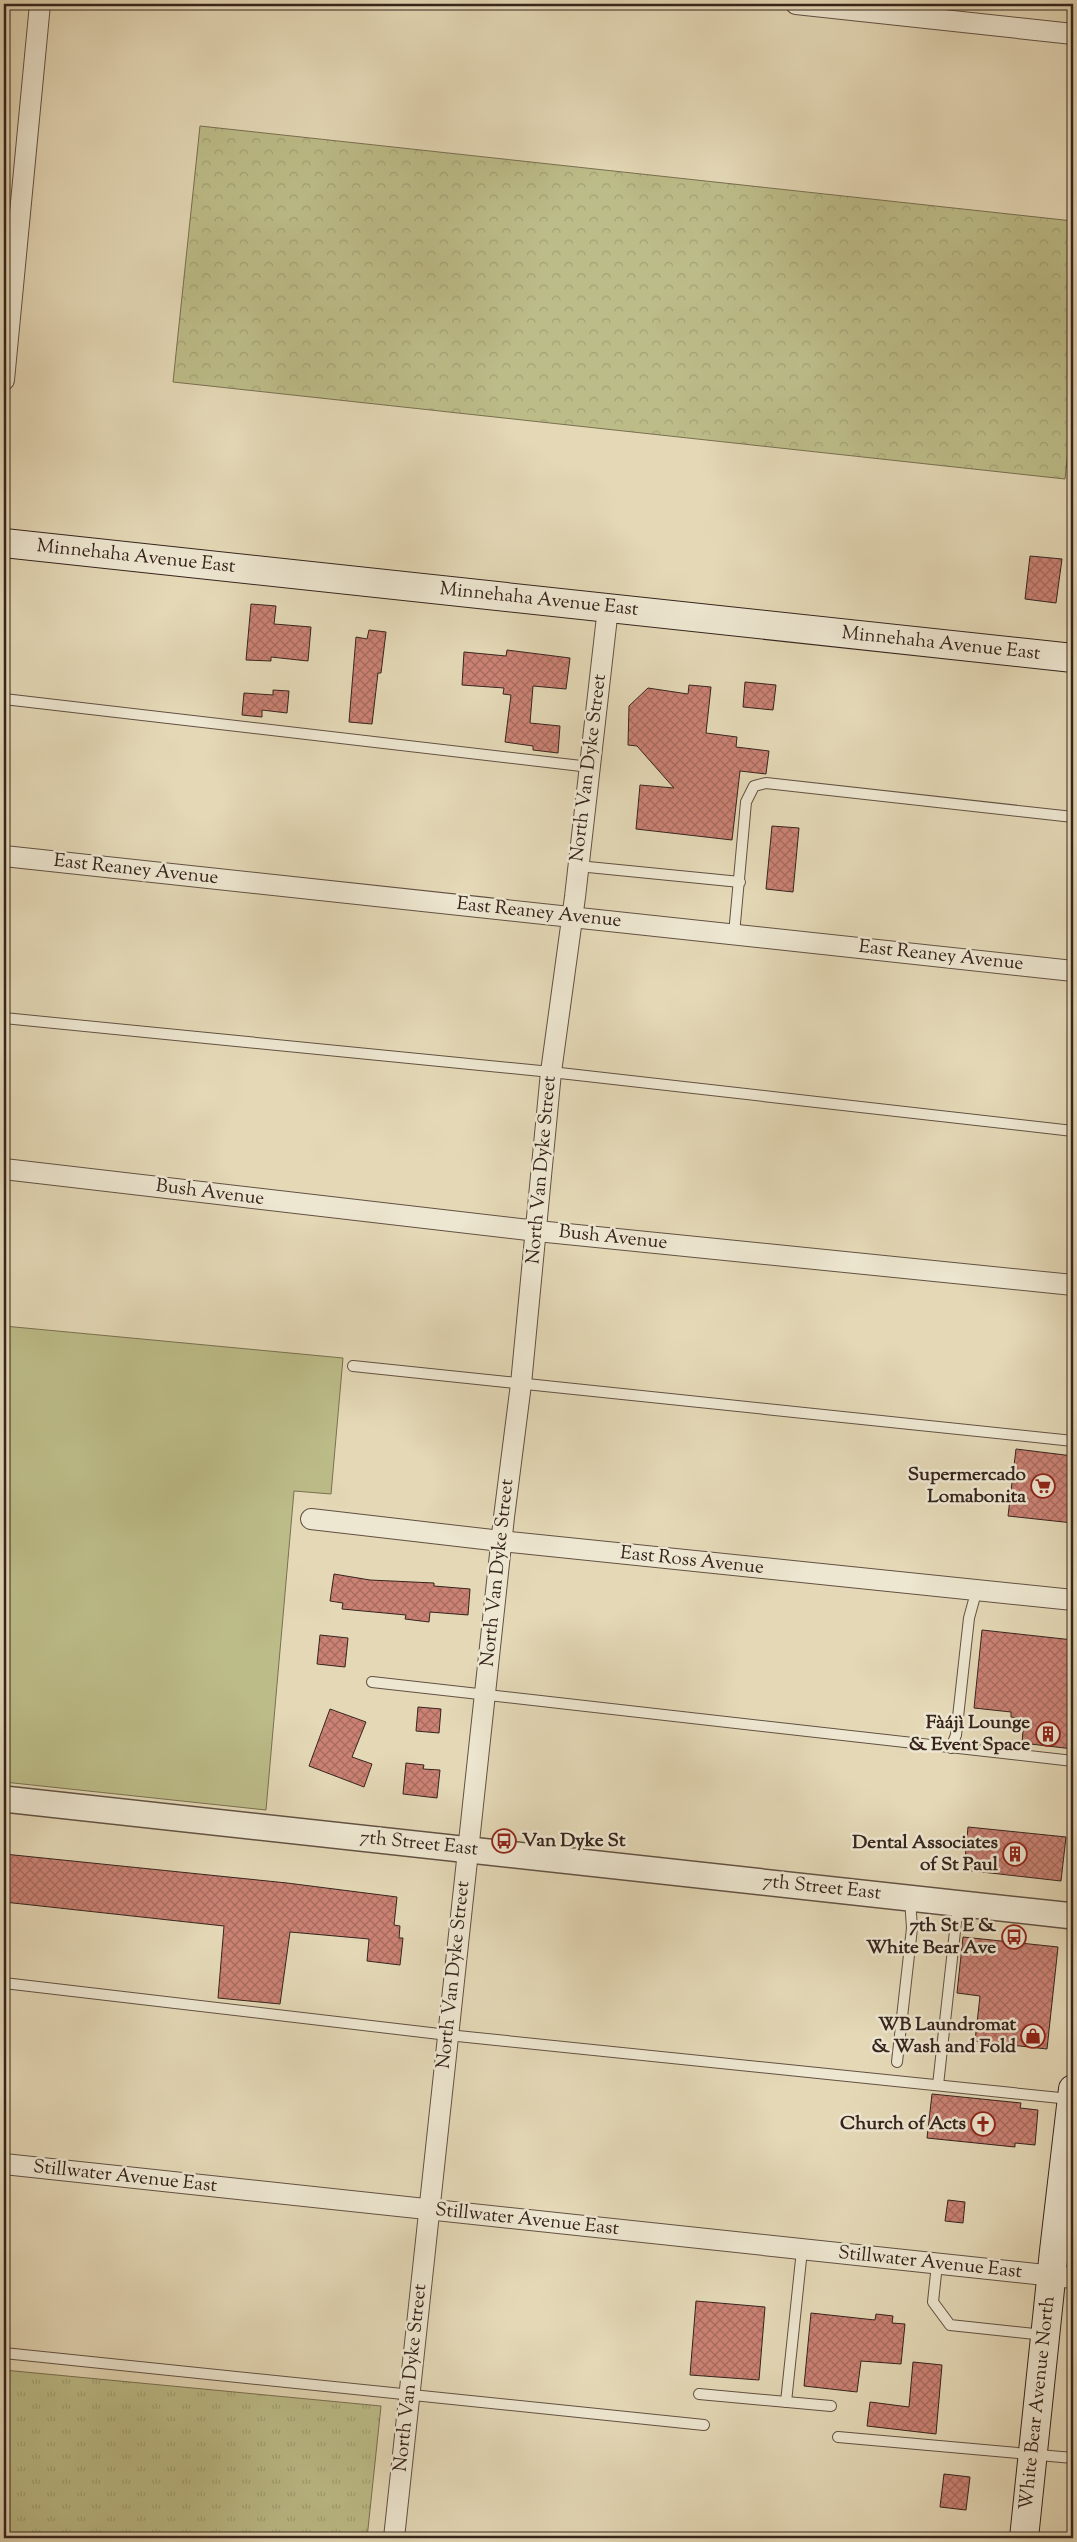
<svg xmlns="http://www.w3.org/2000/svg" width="1077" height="2542" font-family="'Sorts Mill Goudy',serif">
<defs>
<pattern id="forest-crowns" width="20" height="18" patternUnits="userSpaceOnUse" patternTransform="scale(1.25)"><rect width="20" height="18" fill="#bcbc88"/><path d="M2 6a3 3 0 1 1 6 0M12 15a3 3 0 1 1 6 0" fill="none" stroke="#a2a175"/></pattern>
<pattern id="park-tufts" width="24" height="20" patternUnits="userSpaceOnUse" patternTransform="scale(1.25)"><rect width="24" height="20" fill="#bcbc88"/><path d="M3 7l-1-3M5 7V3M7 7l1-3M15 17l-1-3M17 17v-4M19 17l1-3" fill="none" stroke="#a2a175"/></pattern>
<pattern id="building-cross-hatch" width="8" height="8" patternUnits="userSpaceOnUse" patternTransform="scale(1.25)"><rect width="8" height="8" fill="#cb8274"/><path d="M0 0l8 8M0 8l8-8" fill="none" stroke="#a66a5f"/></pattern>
</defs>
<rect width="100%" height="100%" fill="#e4d8b6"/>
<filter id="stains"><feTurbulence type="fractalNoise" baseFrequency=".004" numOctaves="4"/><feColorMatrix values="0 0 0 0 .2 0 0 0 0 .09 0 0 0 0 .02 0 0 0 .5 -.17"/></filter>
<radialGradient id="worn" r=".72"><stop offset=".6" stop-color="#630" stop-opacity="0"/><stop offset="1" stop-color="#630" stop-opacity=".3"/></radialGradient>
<!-- grass -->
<polygon fill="#bcbc88" stroke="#797052" points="4,1326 343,1358 331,1494 294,1491 266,1810 4,1782"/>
<!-- forest -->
<polygon fill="url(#forest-crowns)" stroke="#797052" points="200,126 1073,221 1073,403 1065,479 173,382"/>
<!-- park -->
<polygon fill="url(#park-tufts)" stroke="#797052" points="4,2370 381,2406 367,2538 4,2538"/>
<!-- building -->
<g fill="url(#building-cross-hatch)" stroke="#36241d">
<polygon points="1030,556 1062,559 1056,603 1025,599"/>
<polygon points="251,604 276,606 274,624 311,627 308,661 271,657 271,661 246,660"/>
<polygon points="369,630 386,632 381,673 378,673 372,724 349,722 356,637 367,639"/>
<polygon points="507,650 570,658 566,689 533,686 530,723 560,726 558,753 533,750 533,746 505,742 511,695 503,694 504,688 462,685 464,652 506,656"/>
<polygon points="745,682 776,685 773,710 743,707"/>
<polygon points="689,685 711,687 706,733 737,737 736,747 769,751 766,774 740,771 732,840 636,829 640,785 674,788 637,746 628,745 629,706 648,688 688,694"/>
<polygon points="273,690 289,691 287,713 262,710 262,717 242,715 244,693 273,695"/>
<polygon points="772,826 799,828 793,892 766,889"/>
<polygon points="1016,1449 1073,1456 1073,1523 1008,1516"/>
<polygon points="334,1574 370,1580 434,1583 434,1586 470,1589 468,1615 430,1612 429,1622 405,1619 406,1615 342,1609 343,1603 330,1601"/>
<polygon points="982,1630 1073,1640 1073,1749 1022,1743 1024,1719 1011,1717 1011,1712 974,1708"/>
<polygon points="320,1635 348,1638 345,1667 317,1664"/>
<polygon points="418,1707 441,1709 439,1733 416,1731"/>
<polygon points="330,1709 366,1722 352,1757 372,1764 364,1787 309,1766"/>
<polygon points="406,1763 424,1765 423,1769 440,1770 437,1798 403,1794"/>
<polygon points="968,1827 1066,1837 1061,1881 964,1870"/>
<polygon points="4,1854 287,1883 397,1897 394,1925 400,1926 399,1938 403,1938 400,1965 367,1961 369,1939 290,1932 280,2004 218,1998 224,1926 4,1902"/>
<polygon points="963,1937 1058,1947 1047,2049 975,2041 980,1996 957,1993"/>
<polygon points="932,2094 1021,2103 1020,2108 1038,2110 1035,2145 1015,2143 1015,2147 927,2138"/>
<polygon points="948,2200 965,2202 963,2223 945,2221"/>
<polygon points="696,2301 765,2307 759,2380 690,2375"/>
<polygon points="811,2313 875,2320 876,2314 893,2316 892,2323 905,2324 901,2364 861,2361 857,2392 804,2386"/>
<polygon points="913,2362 942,2365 936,2434 867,2426 870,2402 909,2407"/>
<polygon points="944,2474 970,2477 966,2510 940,2507"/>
</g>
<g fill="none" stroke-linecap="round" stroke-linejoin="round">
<!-- service casing -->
<g stroke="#625143" stroke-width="12">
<g id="service">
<polyline points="4,699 590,767"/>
<polyline points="578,866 740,882"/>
<polyline points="734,934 746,802 754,786 766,783 1073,817"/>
<polyline points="4,1018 551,1072 1073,1131"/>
<polyline points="353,1366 1073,1441"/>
<polyline points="372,1682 1073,1761"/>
<polyline points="951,1748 956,1735 969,1618 977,1589"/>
<polyline points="4,1983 448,2035 1070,2099"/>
<polyline points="897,2062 912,1928 910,1899"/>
<polyline points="938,2085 958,1904"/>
<polyline points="937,2264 933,2302 950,2325 1044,2335"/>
<polyline points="4,2353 704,2425"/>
<polyline points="699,2394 831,2406"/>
<polyline points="786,2402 802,2250"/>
<polyline points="838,2437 1073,2458"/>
</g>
</g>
<!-- minor casing -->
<g stroke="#625143" stroke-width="22">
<g id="minor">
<polyline points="796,4 1073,34"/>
<polyline points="4,380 40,4"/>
<polyline points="4,856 1073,971"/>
<polyline points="4,1169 537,1231 1073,1285"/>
<polyline points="311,1519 501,1541 1073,1600"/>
<polyline points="4,2164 1073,2278"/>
<polyline points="394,2538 504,1517 521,1384 551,1072 575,897 608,608"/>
</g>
</g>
<!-- tertiary casing -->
<g stroke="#625143" stroke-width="28">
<polyline id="tertiary" points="4,1799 1073,1916"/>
</g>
<!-- secondary casing -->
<g stroke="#36241d" stroke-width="30">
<g id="secondary">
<polyline points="4,543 1073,658"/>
<polyline points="1024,2538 1054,2251 1073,2089"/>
</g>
</g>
<!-- service -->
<use href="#service" stroke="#ede6d0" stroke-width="10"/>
<!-- minor -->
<use href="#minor" stroke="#ede6d0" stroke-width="20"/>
<!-- tertiary -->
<use href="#tertiary" stroke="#ede6d0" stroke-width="25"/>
<!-- secondary -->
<use href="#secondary" stroke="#ede6d0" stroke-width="28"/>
</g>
<!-- icons -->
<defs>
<g id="supermarket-ring" transform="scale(1.25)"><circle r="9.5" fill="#ede6d0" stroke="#8f2418" stroke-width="1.5"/><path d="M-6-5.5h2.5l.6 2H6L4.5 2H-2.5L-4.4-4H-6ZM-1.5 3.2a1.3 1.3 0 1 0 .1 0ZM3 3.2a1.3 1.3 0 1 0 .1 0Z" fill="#8f2418"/></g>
<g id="building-ring" transform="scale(1.25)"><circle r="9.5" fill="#ede6d0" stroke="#8f2418" stroke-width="1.5"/><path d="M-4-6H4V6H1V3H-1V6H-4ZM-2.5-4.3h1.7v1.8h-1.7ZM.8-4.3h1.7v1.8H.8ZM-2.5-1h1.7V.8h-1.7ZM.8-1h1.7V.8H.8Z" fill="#8f2418"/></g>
<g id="bus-ring" transform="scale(1.25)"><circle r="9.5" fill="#ede6d0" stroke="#8f2418" stroke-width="1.5"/><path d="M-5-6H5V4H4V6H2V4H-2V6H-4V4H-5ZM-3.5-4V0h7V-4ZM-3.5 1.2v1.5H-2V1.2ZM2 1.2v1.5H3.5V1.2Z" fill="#8f2418"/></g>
<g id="shop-ring" transform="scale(1.25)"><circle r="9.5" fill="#ede6d0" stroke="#8f2418" stroke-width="1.5"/><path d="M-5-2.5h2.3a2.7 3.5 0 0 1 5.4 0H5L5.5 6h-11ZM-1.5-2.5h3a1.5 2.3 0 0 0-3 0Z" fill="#8f2418"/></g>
<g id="church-ring" transform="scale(1.25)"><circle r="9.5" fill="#ede6d0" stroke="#8f2418" stroke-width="1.5"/><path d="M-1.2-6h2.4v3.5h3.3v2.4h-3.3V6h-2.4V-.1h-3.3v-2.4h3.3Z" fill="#8f2418"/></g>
</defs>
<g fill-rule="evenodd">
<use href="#supermarket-ring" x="1043" y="1486"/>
<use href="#building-ring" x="1048" y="1734"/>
<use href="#bus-ring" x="504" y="1841"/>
<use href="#building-ring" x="1015" y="1854"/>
<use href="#bus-ring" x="1014" y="1937"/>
<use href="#shop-ring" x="1033" y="2036"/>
<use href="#church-ring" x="983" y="2124"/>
</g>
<g text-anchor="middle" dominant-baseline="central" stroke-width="5" stroke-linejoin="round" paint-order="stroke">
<!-- street labels -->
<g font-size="19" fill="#36241d" stroke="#ede6d0">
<text transform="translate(136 557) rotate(6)">Minnehaha Avenue East</text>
<text transform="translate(539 600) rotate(6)">Minnehaha Avenue East</text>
<text transform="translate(941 644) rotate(6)">Minnehaha Avenue East</text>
<text transform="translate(589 768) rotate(-83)">North Van Dyke Street</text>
<text transform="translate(136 870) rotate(6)">East Reaney Avenue</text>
<text transform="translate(539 913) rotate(6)">East Reaney Avenue</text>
<text transform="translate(941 956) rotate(6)">East Reaney Avenue</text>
<text transform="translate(542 1170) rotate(-85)">North Van Dyke Street</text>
<text transform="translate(210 1193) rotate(7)">Bush Avenue</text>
<text transform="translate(613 1238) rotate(6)">Bush Avenue</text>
<text transform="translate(692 1561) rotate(6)">East Ross Avenue</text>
<text transform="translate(498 1573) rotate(-84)">North Van Dyke Street</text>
<text transform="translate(419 1844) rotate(6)">7th Street East</text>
<text transform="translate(822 1888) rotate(6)">7th Street East</text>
<text transform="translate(454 1975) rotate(-84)">North Van Dyke Street</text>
<text transform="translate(125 2177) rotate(6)">Stillwater Avenue East</text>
<text transform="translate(527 2220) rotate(6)">Stillwater Avenue East</text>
<text transform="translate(930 2263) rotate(6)">Stillwater Avenue East</text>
<text transform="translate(411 2378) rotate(-84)">North Van Dyke Street</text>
<text transform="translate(1038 2403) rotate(-84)">White Bear Avenue North</text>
</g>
<!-- poi labels -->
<g font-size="19" font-weight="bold" fill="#36241d" stroke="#ede6d0" text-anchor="end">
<text x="1026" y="1475">Supermercado<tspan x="1026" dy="22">Lomabonita</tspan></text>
<text x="1030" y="1723">Fàájì Lounge<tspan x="1030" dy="22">&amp; Event Space</tspan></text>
<text x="522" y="1841" text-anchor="start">Van Dyke St</text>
<text x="998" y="1843">Dental Associates<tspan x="998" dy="22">of St Paul</tspan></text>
<text x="996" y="1926">7th St E &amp;<tspan x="996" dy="22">White Bear Ave</tspan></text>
<text x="1016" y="2025">WB Laundromat<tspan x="1016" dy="22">&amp; Wash and Fold</tspan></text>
<text x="966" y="2124">Church of Acts</text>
</g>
</g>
<!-- margin -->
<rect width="1077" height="2542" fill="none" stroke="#e4d8b6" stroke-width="20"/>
<rect x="5" y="5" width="1067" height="2532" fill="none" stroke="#36241d" stroke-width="2.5"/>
<rect x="10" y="10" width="1057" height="2522" fill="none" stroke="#36241d"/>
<rect width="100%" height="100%" filter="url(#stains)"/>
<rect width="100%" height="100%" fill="url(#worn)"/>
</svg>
